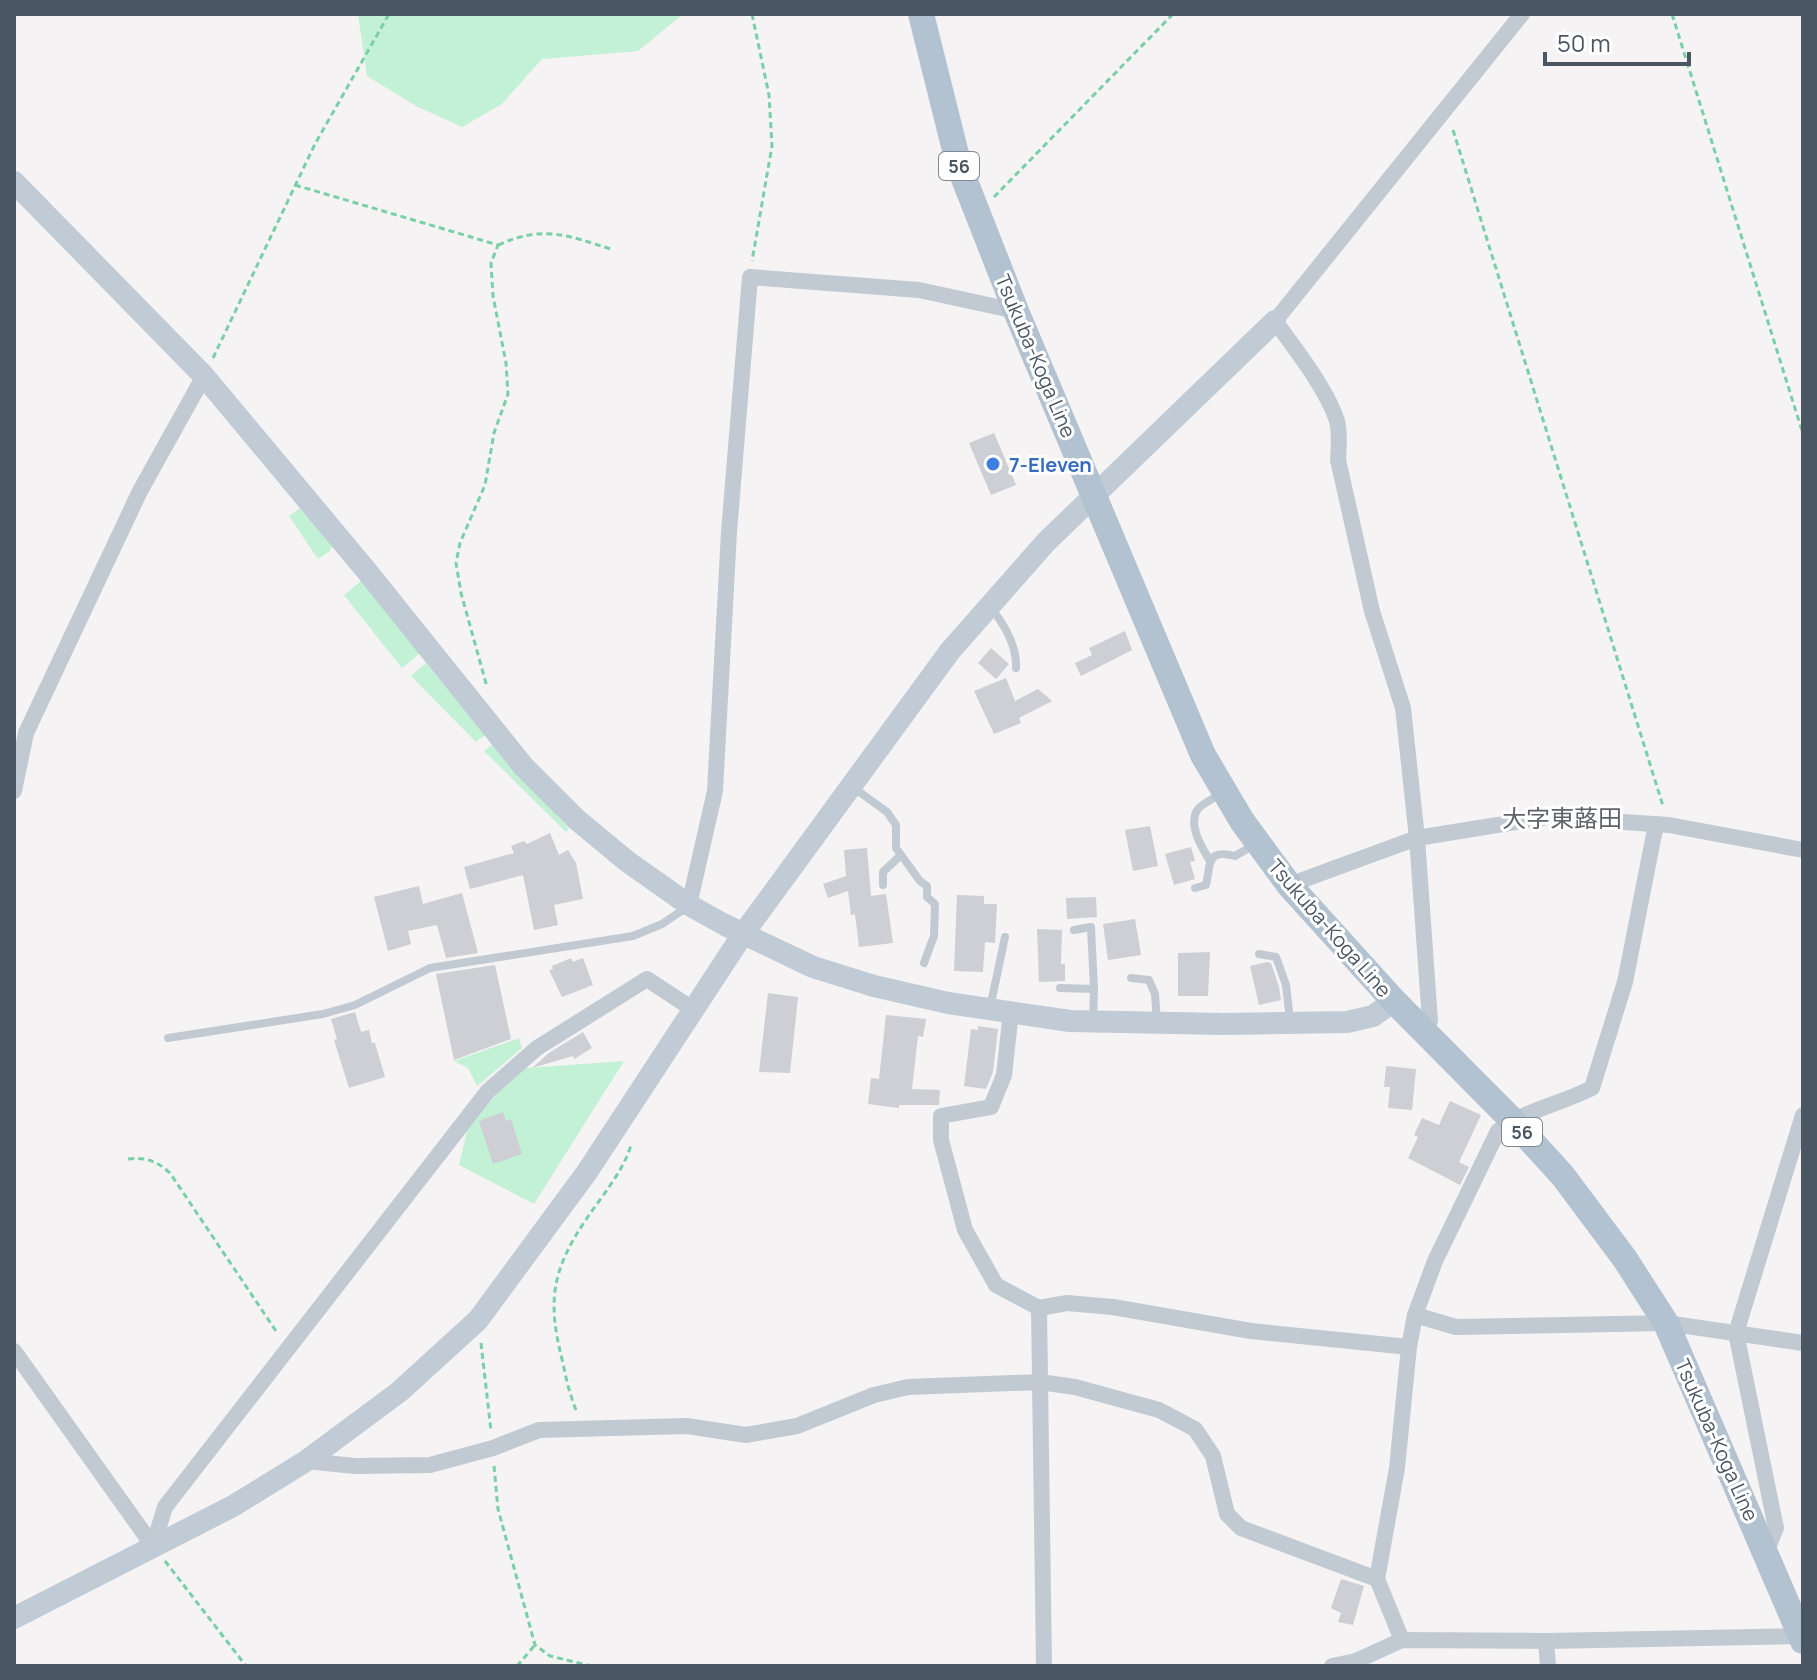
<svg xmlns="http://www.w3.org/2000/svg" width="1817" height="1680" font-family="Manrope,'Noto Sans JP',sans-serif">
<rect width="100%" height="100%" fill="#f5f3f3"/>
<!-- green -->
<g fill="#c3f1d5">
<polygon points="358,14 683,14 638,51 542,59 502,104 462,127 416,106 367,76"/>
<polygon points="300,508 333,545 330,551 318,559 289,516"/>
<polygon points="361,581 420,653 402,668 344,595"/>
<polygon points="426,663 485,735 476,742 411,676"/>
<polygon points="493,744 569,829 566,832 484,751"/>
<polygon points="519,1038 522,1048 477,1086 468,1068 454,1061"/>
<polygon points="624,1061 534,1204 459,1165 467,1131 498,1092 526,1068"/>
</g>
<!-- building -->
<g fill="#cdcfd5">
<polygon points="994,433 1016,485 991,495 969,443"/>
<polygon points="1125,631 1132,650 1081,676 1075,663 1092,655 1089,648"/>
<polygon points="991,648 1009,664 996,679 978,663"/>
<polygon points="1006,678 1015,701 1038,689 1052,701 1019,718 1021,723 994,734 974,691"/>
<polygon points="1150,826 1158,866 1133,871 1125,830"/>
<polygon points="550,833 559,855 568,850 576,863 583,899 554,905 558,925 534,930 523,875 470,889 464,867 514,853 511,846 524,841 527,844"/>
<polygon points="1191,847 1195,861 1190,862 1195,879 1174,885 1165,854"/>
<polygon points="867,848 871,896 886,894 893,943 859,947 855,914 851,915 848,891 828,898 823,884 846,876 844,850"/>
<polygon points="419,886 423,904 462,893 478,953 446,958 437,925 408,931 411,944 388,951 374,897"/>
<polygon points="957,895 984,896 984,904 997,904 995,943 985,942 983,972 954,971"/>
<polygon points="1096,897 1097,917 1067,919 1066,898"/>
<polygon points="1135,919 1141,955 1108,960 1103,924"/>
<polygon points="1037,929 1062,930 1061,964 1065,964 1065,981 1039,982"/>
<polygon points="1210,952 1208,996 1178,996 1178,953"/>
<polygon points="571,958 573,962 583,958 593,985 562,997 549,970 553,969 552,966"/>
<polygon points="1267,962 1271,963 1279,987 1281,1000 1259,1005 1250,966"/>
<polygon points="495,965 511,1039 454,1060 436,974"/>
<polygon points="768,993 798,997 790,1073 759,1072"/>
<polygon points="355,1012 361,1032 369,1030 372,1043 375,1043 385,1077 349,1088 334,1040 337,1039 331,1019"/>
<polygon points="886,1015 926,1019 923,1037 918,1036 912,1089 940,1090 939,1105 899,1105 899,1108 868,1104 871,1078 879,1079"/>
<polygon points="978,1026 998,1029 993,1072 986,1089 964,1086 971,1029 978,1030"/>
<polygon points="583,1032 592,1048 574,1059 573,1056 532,1068 549,1053"/>
<polygon points="1386,1066 1416,1069 1412,1110 1388,1108 1390,1087 1384,1087"/>
<polygon points="1450,1101 1481,1115 1459,1162 1469,1167 1460,1185 1408,1158 1418,1137 1414,1135 1422,1118 1439,1125"/>
<polygon points="503,1112 506,1121 511,1119 522,1154 493,1164 479,1121"/>
<polygon points="1341,1579 1364,1586 1353,1625 1338,1622 1341,1613 1331,1608"/>
</g>
<g fill="none" stroke-linecap="round" stroke-linejoin="round">
<!-- path -->
<g stroke="#7ad0a6" stroke-width="3" stroke-dasharray="6 4" stroke-linecap="butt">
<polyline points="752,14 769,95 772,146 752,261"/>
<polyline points="1672,14 1803,434"/>
<polyline points="1453,130 1663,806"/>
<polyline points="295,185 498,245 491,263 493,296 506,363 508,394 494,433 485,485 460,543 456,563 461,593 487,687"/>
<polyline points="994,197 1173,14"/>
<path d="M498,245C545,224 568,236 614,250"/>
<polyline points="213,358 315,144 389,14"/>
<path d="M128,1159C146,1157 157,1161 170,1173L278,1334"/>
<polyline points="481,1343 491,1431"/>
<path d="M576,1410C570,1395 566,1379 563,1363C547,1302 551,1271 587,1218C602,1196 624,1170 631,1145"/>
<polyline points="494,1466 498,1509 535,1645 550,1656 591,1666"/>
<polyline points="165,1561 246,1666"/>
<polyline points="517,1666 535,1645"/>
</g>
<!-- lane -->
<g stroke="#c1cad2" stroke-width="8">
<path d="M991,608C1004,624 1017,646 1016,668"/>
<polyline points="854,788 887,812 896,825 896,848 920,881 927,886 927,897 935,904 934,936 924,963"/>
<path d="M1210,861C1202,848 1187,824 1198,809C1204,802 1214,799 1221,793"/>
<polyline points="883,885 883,872 901,855"/>
<path d="M1195,888L1206,885C1211,866 1205,848 1235,856L1254,845"/>
<polyline points="1259,954 1276,957 1286,985 1290,1020"/>
<polyline points="1131,978 1149,980 1155,994 1157,1022"/>
<polyline points="1060,988 1094,989 1091,927 1074,930"/>
<polyline points="990,1008 1005,937"/>
<polyline points="1093,1020 1094,989"/>
<polyline points="168,1038 323,1014 355,1005 430,968 633,936 662,924 689,906"/>
</g>
<!-- street -->
<g stroke="#c1cad2" stroke-width="16">
<polyline points="14,791 26,733 140,491 204,376"/>
<path d="M1289,885L1417,838L1403,708L1372,611L1338,460C1339,447 1340,433 1337,421C1327,389 1295,349 1275,321L1522,14"/>
<polyline points="689,905 715,791 729,532 750,277 919,290 1016,311"/>
<polyline points="1011,1012 1004,1075 991,1107 941,1116 941,1140 965,1230 996,1285 1039,1308 1067,1303 1113,1307 1251,1331 1409,1347"/>
<polyline points="1423,1032 1430,1021 1417,838 1547,817 1669,825 1803,850"/>
<polyline points="1039,1308 1044,1666"/>
<polyline points="1415,1315 1456,1327 1666,1323 1803,1343"/>
<polyline points="14,1351 153,1546"/>
<polyline points="306,1461 355,1466 430,1465 493,1448 539,1430 687,1426 746,1435 797,1426 874,1395 908,1387 1040,1382 1075,1387 1159,1410 1195,1429 1213,1456 1227,1514 1241,1528 1377,1579 1402,1640"/>
<polyline points="153,1546 165,1507 488,1091 537,1048 647,979 694,1010"/>
<polyline points="1766,1552 1776,1528 1736,1333 1803,1115"/>
<path d="M1377,1579L1397,1468L1409,1347L1415,1315L1435,1261L1498,1131C1525,1110 1561,1104 1592,1088L1625,982L1656,824"/>
<polyline points="1332,1666 1356,1661 1402,1640 1546,1641"/>
<polyline points="1548,1666 1546,1641 1801,1636"/>
</g>
<!-- secondary -->
<g stroke="#c1cbd6" stroke-width="22">
<polyline points="14,182 204,376 365,569 524,767 576,819 628,862 689,905 725,925 813,967 874,986 948,1003 1070,1021 1223,1024 1347,1022 1373,1016 1394,1001"/>
<polyline points="14,1618 233,1506 306,1461 399,1392 478,1320 587,1172 743,934 950,651 1046,542 1275,321"/>
</g>
<!-- primary -->
<polyline stroke="#b3c2d1" stroke-width="26" points="921,14 959,166 1016,311 1203,755 1242,821 1289,885 1394,1001 1512,1120 1563,1176 1625,1259 1666,1323 1803,1641"/>
</g>
<!-- markers -->
<circle fill="#3f7fe0" stroke="#fff" stroke-width="3" cx="993" cy="464" r="8"/>
<g text-anchor="middle" dominant-baseline="central" stroke-width="6" stroke-linejoin="round" paint-order="stroke">
<!-- shield labels -->
<g fill="#fff" stroke="#808990" stroke-width="2">
<rect x="939" y="152" width="40" height="28" rx="6"/>
<rect x="1502" y="1118" width="40" height="28" rx="6"/>
</g>
<g font-size="18" font-weight="bold" fill="#4a5661">
<text x="959" y="166">56</text>
<text x="1522" y="1132">56</text>
</g>
<!-- street labels -->
<g font-size="20" fill="#4a5661" stroke="#fff">
<text transform="translate(1036 356) rotate(67)">Tsukuba-Koga Line</text>
<text transform="translate(1330 928) rotate(49)">Tsukuba-Koga Line</text>
<text transform="translate(1717 1440) rotate(66)">Tsukuba-Koga Line</text>
</g>
<!-- shop labels -->
<g font-size="20" font-weight="bold" fill="#366cbe" stroke="#fff" text-anchor="start">
<text x="1009" y="464">7-Eleven</text>
</g>
<!-- quarter labels -->
<g font-size="24" fill="#5f6368" stroke="#fff">
<text x="1562" y="817">大字東蕗田</text>
</g>
</g>
<!-- border -->
<rect width="1817" height="1680" fill="none" stroke="#4a5661" stroke-width="32"/>
<!-- scale -->
<path d="M1545 52v12h144v-12" fill="none" stroke="#4a5661" stroke-width="4"/>
<text x="1557" y="52" font-size="24" fill="#4a5661" stroke="#ffffff" stroke-width="6" paint-order="stroke">50 m</text>
</svg>
